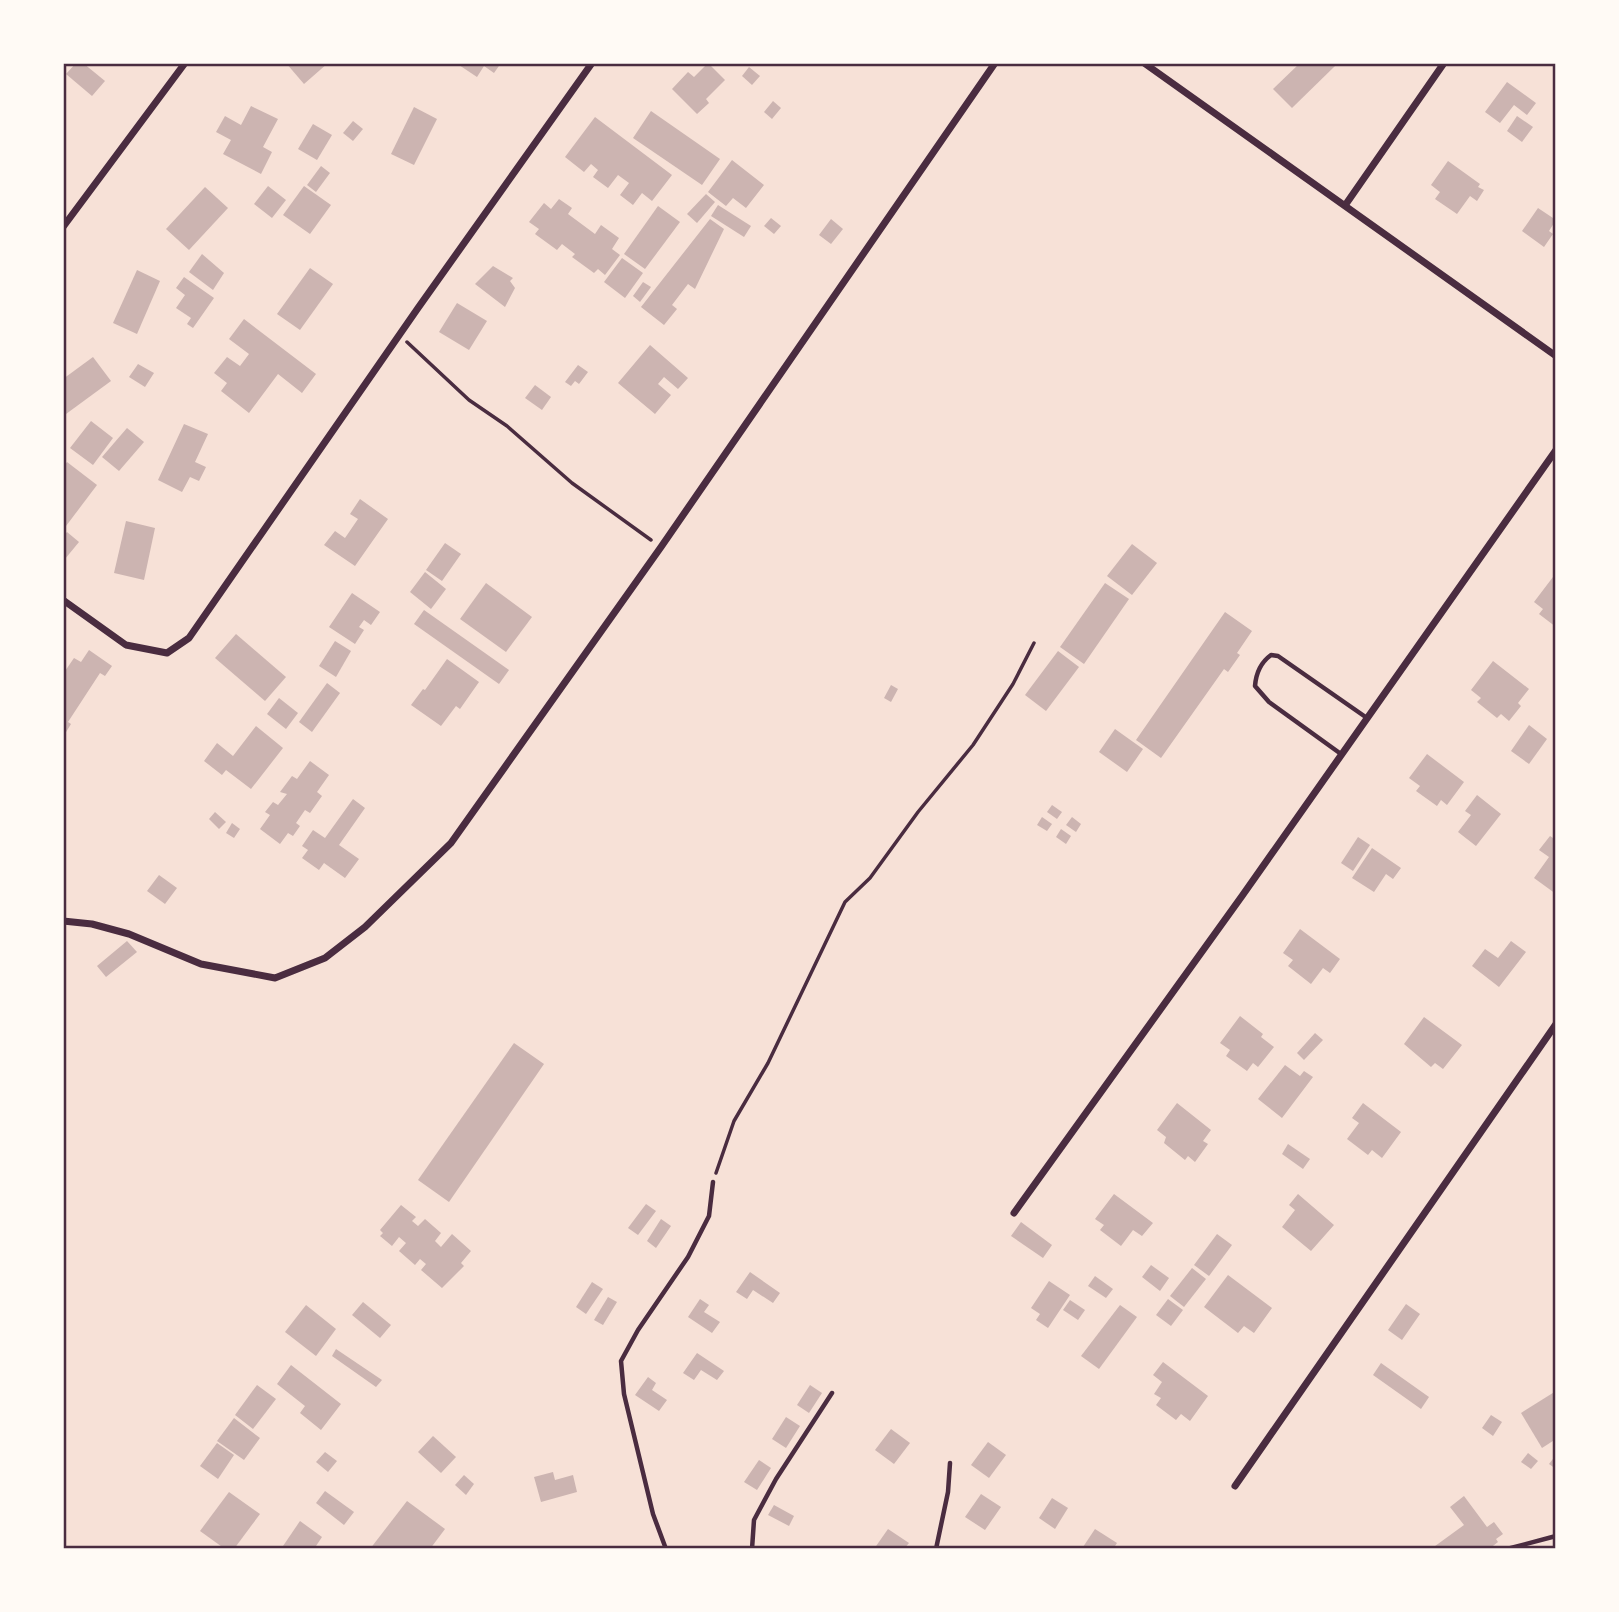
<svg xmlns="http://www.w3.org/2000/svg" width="1619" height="1612" font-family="'Archivo Narrow',sans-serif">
<rect width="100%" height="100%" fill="#f7e1d7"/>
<!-- building -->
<g fill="#ccb4b1">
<polygon points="76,63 83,63 105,81 92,96 66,74"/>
<polygon points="286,63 328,63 304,84"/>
<polygon points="456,63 501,63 494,73 484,66 477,77"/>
<polygon points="708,63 725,80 706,99 709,103 697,114 672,89 688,72 694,77"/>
<polygon points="1300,63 1332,63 1335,66 1292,108 1273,89"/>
<polygon points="749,67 760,76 752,85 742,76"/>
<polygon points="1507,82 1536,103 1527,115 1514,105 1500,123 1485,112"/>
<polygon points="773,101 781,108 772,119 764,112"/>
<polygon points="251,106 278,119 263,147 272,152 261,174 223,154 231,140 216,132 225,116 241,125"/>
<polygon points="414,107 437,119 414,165 391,154"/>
<polygon points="651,111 720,159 702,185 633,138"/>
<polygon points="1517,116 1533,127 1522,142 1507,131"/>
<polygon points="595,117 672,175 652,201 642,193 633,205 620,195 629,183 618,175 608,188 593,177 598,170 591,164 584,172 565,157"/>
<polygon points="353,121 363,129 353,141 343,133"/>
<polygon points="313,124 332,135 317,160 298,149"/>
<polygon points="732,160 764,185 746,208 733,198 726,206 708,192"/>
<polygon points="1448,161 1480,184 1478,187 1484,190 1477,201 1470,196 1457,214 1435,199 1440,192 1431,185"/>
<polygon points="321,166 330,173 316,192 307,185"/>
<polygon points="268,186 286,200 272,218 254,204"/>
<polygon points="304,186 331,205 310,234 283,215"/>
<polygon points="205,187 228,208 189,250 166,229"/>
<polygon points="706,194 715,202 697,223 687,214"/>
<polygon points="559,199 572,208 568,214 595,234 601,225 619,238 612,249 620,255 605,275 598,269 594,273 572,257 575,254 562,244 557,250 535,234 539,229 529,222 544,203 551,209"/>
<polygon points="718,205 751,226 744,237 711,216"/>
<polygon points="658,206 680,222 645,269 624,254"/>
<polygon points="1538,208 1556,220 1549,231 1553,234 1544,247 1522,231"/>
<polygon points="771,218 781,226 774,234 764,226"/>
<polygon points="710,219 724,229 695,289 688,284 672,305 677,309 664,325 641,307"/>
<polygon points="831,219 843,229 831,244 819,235"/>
<polygon points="202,254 224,273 213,290 189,272"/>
<polygon points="622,258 643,273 625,298 604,282"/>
<polygon points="493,266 513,278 510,281 515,288 505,307 475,284"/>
<polygon points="310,268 333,284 300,330 277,314"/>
<polygon points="137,270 160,281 137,334 113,323"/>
<polygon points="184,277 214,298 193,328 187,324 191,318 176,308 185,295 176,288"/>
<polygon points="643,282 651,287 640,302 633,296"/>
<polygon points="457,303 487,321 469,350 439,332"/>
<polygon points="244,319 316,374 302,393 278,374 249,413 221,391 227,383 214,373 227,357 240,366 249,354 229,339"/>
<polygon points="650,345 688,378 678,389 664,377 658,384 671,395 655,414 618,383"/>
<polygon points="93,357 111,381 66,414 63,411 63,379"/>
<polygon points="138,364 154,373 145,387 129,377"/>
<polygon points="578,365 588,372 579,384 575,381 571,386 565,382"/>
<polygon points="535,385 551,397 542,410 525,398"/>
<polygon points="91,421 113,438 93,465 70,448"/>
<polygon points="184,424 208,434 195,462 206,467 199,481 190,477 182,492 158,480"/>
<polygon points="127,428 144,442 119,471 102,457"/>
<polygon points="67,462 97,485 63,530 63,468"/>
<polygon points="360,499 388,519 355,566 324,545 335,531 345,538 358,519 350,514"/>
<polygon points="126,521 155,528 144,580 114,573"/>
<polygon points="67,532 79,542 65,559 63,558 63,537"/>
<polygon points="445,543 461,554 442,581 426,570"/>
<polygon points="1132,544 1157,563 1132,595 1107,576"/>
<polygon points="425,572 446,589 431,609 410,592"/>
<polygon points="1556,573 1556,627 1539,614 1543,609 1534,602"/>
<polygon points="486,583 532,617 506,652 460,619"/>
<polygon points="1105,583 1129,599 1084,664 1060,647"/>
<polygon points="352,593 380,612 371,625 364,620 359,627 364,630 355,644 329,627"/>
<polygon points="424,610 509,670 499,684 414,624"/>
<polygon points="1225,612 1252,631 1237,653 1240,655 1228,672 1224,669 1161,758 1136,740"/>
<polygon points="236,634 286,677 265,701 215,658"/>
<polygon points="335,641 351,651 336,677 319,666"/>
<polygon points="89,650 112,666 105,676 100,673 68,722 71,724 63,737 63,674 74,658 81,662"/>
<polygon points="1058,651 1079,667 1046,711 1025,695"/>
<polygon points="447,659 479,682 460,709 456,706 441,726 411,705 423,689 425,690"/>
<polygon points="1493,661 1529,689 1518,703 1521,706 1509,721 1501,714 1497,718 1477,702 1481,698 1471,690"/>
<polygon points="327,683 340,693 312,732 299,722"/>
<polygon points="891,685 898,689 891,702 884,698"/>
<polygon points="279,698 298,713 286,729 267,714"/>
<polygon points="1529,725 1547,739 1529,764 1511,751"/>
<polygon points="256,726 283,748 251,789 226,770 222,775 204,761 217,743 233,756"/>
<polygon points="1115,729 1143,749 1127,772 1099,752"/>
<polygon points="1427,754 1464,782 1447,805 1441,800 1437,806 1416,791 1420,786 1409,778"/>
<polygon points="310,761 329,775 317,792 322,796 310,813 305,810 296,823 300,826 293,836 288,833 280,844 260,829 270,815 265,812 273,802 278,805 287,794 280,792 292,776 297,779"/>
<polygon points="1477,795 1501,814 1476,846 1458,832 1471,815 1465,811"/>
<polygon points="353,799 365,808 339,845 359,859 345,878 324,863 319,870 302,858 308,850 302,846 313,830 325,838"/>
<polygon points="1052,805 1062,812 1057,819 1047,812"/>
<polygon points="215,812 226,822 219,829 209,819"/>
<polygon points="1042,817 1052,824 1047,831 1037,825"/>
<polygon points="1072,817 1081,824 1076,832 1066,825"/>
<polygon points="232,823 240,829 234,838 226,833"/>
<polygon points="1061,829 1071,836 1066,844 1056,837"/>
<polygon points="1550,836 1556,840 1556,894 1534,878 1549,857 1539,850"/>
<polygon points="1358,837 1370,845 1353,871 1341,863"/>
<polygon points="1372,848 1401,868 1393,879 1386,874 1374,892 1352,878"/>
<polygon points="159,875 177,888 165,904 147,891"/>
<polygon points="1300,929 1340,959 1330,973 1323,968 1311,984 1288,966 1293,960 1283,953"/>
<polygon points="127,941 137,952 106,977 97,966"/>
<polygon points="1511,941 1526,952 1499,987 1472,966 1485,949 1498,958"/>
<polygon points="1240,1016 1263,1034 1261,1037 1274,1047 1258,1067 1253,1063 1247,1071 1226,1056 1230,1050 1220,1043"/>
<polygon points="1424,1017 1462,1045 1443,1069 1435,1063 1431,1067 1404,1044"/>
<polygon points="1315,1033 1323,1040 1304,1060 1297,1053"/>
<polygon points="514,1043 544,1064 449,1202 418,1180"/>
<polygon points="1285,1065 1300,1076 1304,1071 1313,1077 1282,1118 1258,1099"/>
<polygon points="1177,1103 1211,1130 1203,1141 1208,1144 1195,1162 1188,1156 1185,1160 1164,1143 1166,1137 1157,1130"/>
<polygon points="1363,1103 1401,1132 1382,1158 1372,1150 1368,1155 1347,1139 1359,1123 1352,1118"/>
<polygon points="1288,1144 1310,1159 1303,1169 1282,1154"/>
<polygon points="1114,1194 1153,1223 1142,1236 1133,1230 1121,1246 1100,1230 1104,1225 1095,1219"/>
<polygon points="1298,1194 1334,1225 1311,1251 1282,1227 1295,1210 1289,1205"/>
<polygon points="646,1204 656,1211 638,1235 628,1228"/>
<polygon points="401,1205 416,1217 412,1221 418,1226 425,1219 441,1233 435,1241 441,1247 452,1234 471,1251 461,1263 464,1266 442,1288 421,1270 426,1264 420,1259 415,1265 399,1251 406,1243 399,1237 392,1246 380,1236 383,1233 380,1230"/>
<polygon points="661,1219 671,1226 656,1248 647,1241"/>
<polygon points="1021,1222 1052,1245 1043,1258 1011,1236"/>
<polygon points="1217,1234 1232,1245 1209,1276 1194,1265"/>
<polygon points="1151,1265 1169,1278 1160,1291 1142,1277"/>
<polygon points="1192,1268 1206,1279 1184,1307 1170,1296"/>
<polygon points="750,1272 780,1293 773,1303 753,1290 747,1299 736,1292"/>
<polygon points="1228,1275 1272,1308 1254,1333 1244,1326 1238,1333 1204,1307"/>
<polygon points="1095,1276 1113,1289 1106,1298 1088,1286"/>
<polygon points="1049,1281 1070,1295 1048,1328 1036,1320 1040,1314 1031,1308"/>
<polygon points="592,1282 603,1289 586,1314 576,1307"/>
<polygon points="608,1297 617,1302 603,1325 594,1320"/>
<polygon points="700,1299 709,1305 704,1312 720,1322 712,1333 688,1317"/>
<polygon points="1168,1299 1183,1310 1171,1326 1156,1315"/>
<polygon points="1070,1300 1085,1310 1078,1320 1063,1310"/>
<polygon points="363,1302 391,1325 380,1338 352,1315"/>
<polygon points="1406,1304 1420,1314 1402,1340 1388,1330"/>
<polygon points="306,1305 336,1329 316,1356 285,1332"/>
<polygon points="1120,1305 1137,1317 1099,1369 1081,1356"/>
<polygon points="336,1349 382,1380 376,1387 332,1356"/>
<polygon points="697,1353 724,1371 717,1380 701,1370 694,1380 683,1373"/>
<polygon points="1163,1362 1208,1396 1190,1421 1181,1414 1176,1420 1156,1405 1161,1398 1154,1394 1162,1382 1153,1375"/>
<polygon points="1381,1363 1429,1397 1421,1409 1373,1375"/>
<polygon points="291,1365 341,1404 321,1430 300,1413 305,1406 277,1384"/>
<polygon points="648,1377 656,1383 652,1390 667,1400 659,1411 635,1395"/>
<polygon points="257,1385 276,1399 253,1429 235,1415"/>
<polygon points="810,1385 822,1393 809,1413 797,1405"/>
<polygon points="1556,1391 1556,1439 1542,1448 1521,1413"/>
<polygon points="1491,1415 1502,1422 1493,1436 1482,1428"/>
<polygon points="786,1417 800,1426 786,1448 772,1439"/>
<polygon points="234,1418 260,1438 244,1460 217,1441"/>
<polygon points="891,1429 910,1443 894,1464 875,1450"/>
<polygon points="433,1436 456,1457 441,1473 418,1452"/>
<polygon points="988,1442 1006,1455 989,1478 971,1465"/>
<polygon points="217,1443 234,1455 218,1479 200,1466"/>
<polygon points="325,1452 337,1461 328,1472 316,1462"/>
<polygon points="1528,1453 1538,1461 1531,1469 1521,1462"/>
<polygon points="1556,1455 1556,1469 1549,1464"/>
<polygon points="759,1460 771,1468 757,1490 744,1482"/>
<polygon points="553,1472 555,1480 573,1475 577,1492 541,1502 534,1477"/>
<polygon points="464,1475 474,1484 466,1495 455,1485"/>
<polygon points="325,1491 354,1512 344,1525 316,1503"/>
<polygon points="229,1492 260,1514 234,1549 225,1549 200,1531"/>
<polygon points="981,1494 1001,1507 985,1530 965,1517"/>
<polygon points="1464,1496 1487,1527 1494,1522 1503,1534 1496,1539 1498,1542 1489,1549 1431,1549 1464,1525 1450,1507"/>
<polygon points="1052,1498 1068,1508 1055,1529 1039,1518"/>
<polygon points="407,1501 445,1529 430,1549 370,1549"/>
<polygon points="774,1505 794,1516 789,1526 768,1515"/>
<polygon points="300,1521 322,1537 314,1549 281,1549"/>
<polygon points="888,1529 909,1543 904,1549 874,1549"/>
<polygon points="1095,1529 1117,1543 1113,1549 1087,1549 1083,1547"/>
</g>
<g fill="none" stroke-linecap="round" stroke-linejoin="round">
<!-- path -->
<g stroke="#4a2c40" stroke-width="3.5">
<polyline points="407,342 469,400 507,426 572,483 651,540"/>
<polyline points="716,1173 734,1121 768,1063 845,902 870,878 918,812 973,745 1013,684 1034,643"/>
</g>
<!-- service -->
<g stroke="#4a2c40" stroke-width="4.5">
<path d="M1341,754L1269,702L1255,686C1256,673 1260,663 1271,655L1278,656L1367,718"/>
<polyline points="666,1549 653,1514 624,1394 621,1361 638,1330 688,1257 709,1216 713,1182"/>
<polyline points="752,1549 754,1520 776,1479 832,1393"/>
<polyline points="936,1549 948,1492 950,1463"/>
<polyline points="1507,1549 1556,1536"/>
</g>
<!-- minor -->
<g stroke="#4a2c40" stroke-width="7">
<polyline points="1144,63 1556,356"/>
<polyline points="1346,204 1444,63"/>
<polyline points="63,227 185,63"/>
<polyline points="63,600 126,645 167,653 189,638 418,308 592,63"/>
<polyline points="63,921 92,924 129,934 201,964 275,978 325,958 365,927 451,843 661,547 995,63"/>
<polyline points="1014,1213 1242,896 1556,450"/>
<polyline points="1235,1486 1556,1024"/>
</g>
</g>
<!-- border -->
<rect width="1619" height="1612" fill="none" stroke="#fffaf5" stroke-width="130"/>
<rect x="65" y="65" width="1489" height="1482" fill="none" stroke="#4a2c40" stroke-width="2.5"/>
</svg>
